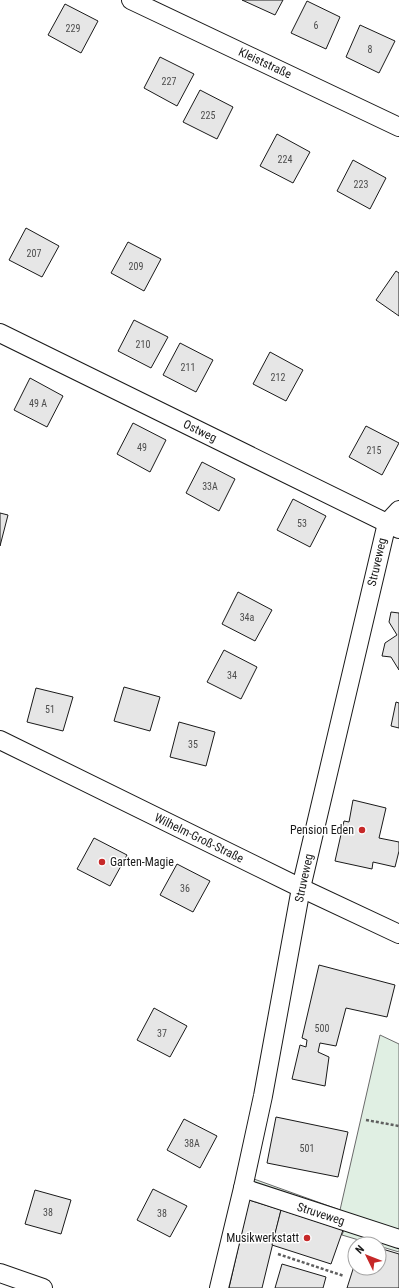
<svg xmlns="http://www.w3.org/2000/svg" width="399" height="1288" font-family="'Roboto Condensed',sans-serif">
<rect width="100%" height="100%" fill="#fff"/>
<!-- green -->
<polygon fill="#e0efe3" stroke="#6a6a6a" points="380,1035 399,1044 399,1252 379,1246 379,1244 372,1244 342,1235 344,1230 249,1199 254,1179 340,1210"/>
<!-- building -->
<g fill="#e6e6e6" stroke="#1a1a1a">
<polygon points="242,0 283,0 275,15"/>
<polygon points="307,1 340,17 326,49 291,33"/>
<polygon points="65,4 98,21 81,53 48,35"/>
<polygon points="360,25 395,41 379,73 346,57"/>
<polygon points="160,57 194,74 177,106 144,88"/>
<polygon points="200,90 233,107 217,139 183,122"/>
<polygon points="277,134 310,152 293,183 260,166"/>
<polygon points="353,160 386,178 370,209 337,191"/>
<polygon points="26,228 59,246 42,277 9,260"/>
<polygon points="128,242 161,259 144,291 111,273"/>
<polygon points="396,271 399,273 399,316 376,300"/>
<polygon points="134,320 168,337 151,368 118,351"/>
<polygon points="180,343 213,360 196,392 163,375"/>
<polygon points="270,352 303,370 286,401 253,384"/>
<polygon points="30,378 63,396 47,427 14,410"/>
<polygon points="133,423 166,440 150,472 117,454"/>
<polygon points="366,426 399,443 382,475 349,457"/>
<polygon points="202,462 235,479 219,511 186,493"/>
<polygon points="293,499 326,516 310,547 277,530"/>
<polygon points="0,513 8,515 0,546"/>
<polygon points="238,592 272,610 255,641 222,624"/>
<polygon points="391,612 399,613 399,670 391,657 382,656 385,643 397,635 389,622"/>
<polygon points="224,650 257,667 241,699 207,682"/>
<polygon points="124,687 160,697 150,731 114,721"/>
<polygon points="36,688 73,697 63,731 27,722"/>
<polygon points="396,702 399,703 399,728 391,726"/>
<polygon points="179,722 215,732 206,766 170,757"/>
<polygon points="353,800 386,808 379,838 399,842 399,851 395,867 373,862 372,869 335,861 344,821 349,822"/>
<polygon points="94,838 127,855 110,886 77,869"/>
<polygon points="177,864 210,881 193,912 160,895"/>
<polygon points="319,965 395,985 387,1017 346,1008 336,1046 320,1043 318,1052 329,1057 325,1086 292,1079 300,1045 306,1047 307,1040 302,1038"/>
<polygon points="154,1008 187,1026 170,1057 137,1040"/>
<polygon points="276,1117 348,1132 338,1177 267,1163"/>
<polygon points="184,1119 217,1136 200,1168 167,1150"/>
<polygon points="153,1189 187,1206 170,1237 137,1220"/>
<polygon points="35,1190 71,1200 61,1234 25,1224"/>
<polygon points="249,1200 281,1210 262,1288 229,1288"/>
<polygon points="281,1210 343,1230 331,1264 272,1245"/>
<polygon points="379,1248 399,1254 399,1288 347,1288 355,1263 355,1268 379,1268"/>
<polygon points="282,1264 326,1277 323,1288 275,1288"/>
</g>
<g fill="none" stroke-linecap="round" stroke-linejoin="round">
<!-- street casing -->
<g stroke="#1a1a1a" stroke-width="20">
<g id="street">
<polyline points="131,0 399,127"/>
<polyline points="0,333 399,529"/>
<polyline points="0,740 301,888 399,934"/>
<polyline points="243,1188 399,1239"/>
<polyline points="0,1273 43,1288"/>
<polyline points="219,1288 243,1188 263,1096 301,888 387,523 399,510"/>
</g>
</g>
<!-- path -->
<g stroke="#5f5f5f" stroke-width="2.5" stroke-dasharray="3 2" stroke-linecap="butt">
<polyline points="366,1120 399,1126"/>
<polyline points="278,1254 344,1276"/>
</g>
<!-- street -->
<use href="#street" stroke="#fff" stroke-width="18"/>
</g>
<!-- markers -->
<g fill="#c62828" stroke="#fff" stroke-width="1.5">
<circle cx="362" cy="830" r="4"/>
<circle cx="102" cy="862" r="4"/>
<circle cx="307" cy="1238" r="4"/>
</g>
<g text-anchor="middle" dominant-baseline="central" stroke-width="3" stroke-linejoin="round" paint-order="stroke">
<!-- number labels -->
<g font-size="10" fill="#4d4d4d">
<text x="316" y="25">6</text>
<text x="73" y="28">229</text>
<text x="370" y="49">8</text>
<text x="169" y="81">227</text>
<text x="208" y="115">225</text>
<text x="285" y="159">224</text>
<text x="361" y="184">223</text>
<text x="34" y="253">207</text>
<text x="136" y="266">209</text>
<text x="143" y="344">210</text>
<text x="188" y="367">211</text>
<text x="278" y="377">212</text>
<text x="38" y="403">49 A</text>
<text x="142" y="447">49</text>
<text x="374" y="450">215</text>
<text x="210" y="486">33A</text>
<text x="302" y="523">53</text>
<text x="247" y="617">34a</text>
<text x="232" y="675">34</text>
<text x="50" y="709">51</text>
<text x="193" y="744">35</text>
<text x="185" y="888">36</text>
<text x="322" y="1028">500</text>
<text x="162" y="1033">37</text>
<text x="192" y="1143">38A</text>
<text x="307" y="1148">501</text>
<text x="48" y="1212">38</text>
<text x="162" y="1213">38</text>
</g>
<!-- street labels -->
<g font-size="12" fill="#1a1a1a" stroke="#fff">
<text transform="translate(265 63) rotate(25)">Kleiststraße</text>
<text transform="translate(200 431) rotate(26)">Ostweg</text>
<text transform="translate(377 562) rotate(-77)">Struveweg</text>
<text transform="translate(199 838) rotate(26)">Wilhelm-Groß-Straße</text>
<text transform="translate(304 878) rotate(-78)">Struveweg</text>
<text transform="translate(321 1214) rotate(18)">Struveweg</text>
</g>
<!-- poi labels -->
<g font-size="12" fill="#1a1a1a" stroke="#fff" text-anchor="end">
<text x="354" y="830">Pension Eden</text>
<text x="110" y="862" text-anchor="start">Garten-Magie</text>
<text x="299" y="1238">Musikwerkstatt</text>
</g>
</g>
<!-- north arrow -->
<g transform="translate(367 1256) rotate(313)"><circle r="19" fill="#ffffff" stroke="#a3a3a3"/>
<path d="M0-3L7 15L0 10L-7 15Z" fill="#c62828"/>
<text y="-6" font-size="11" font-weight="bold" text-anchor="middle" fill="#1a1a1a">N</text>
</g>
</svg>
